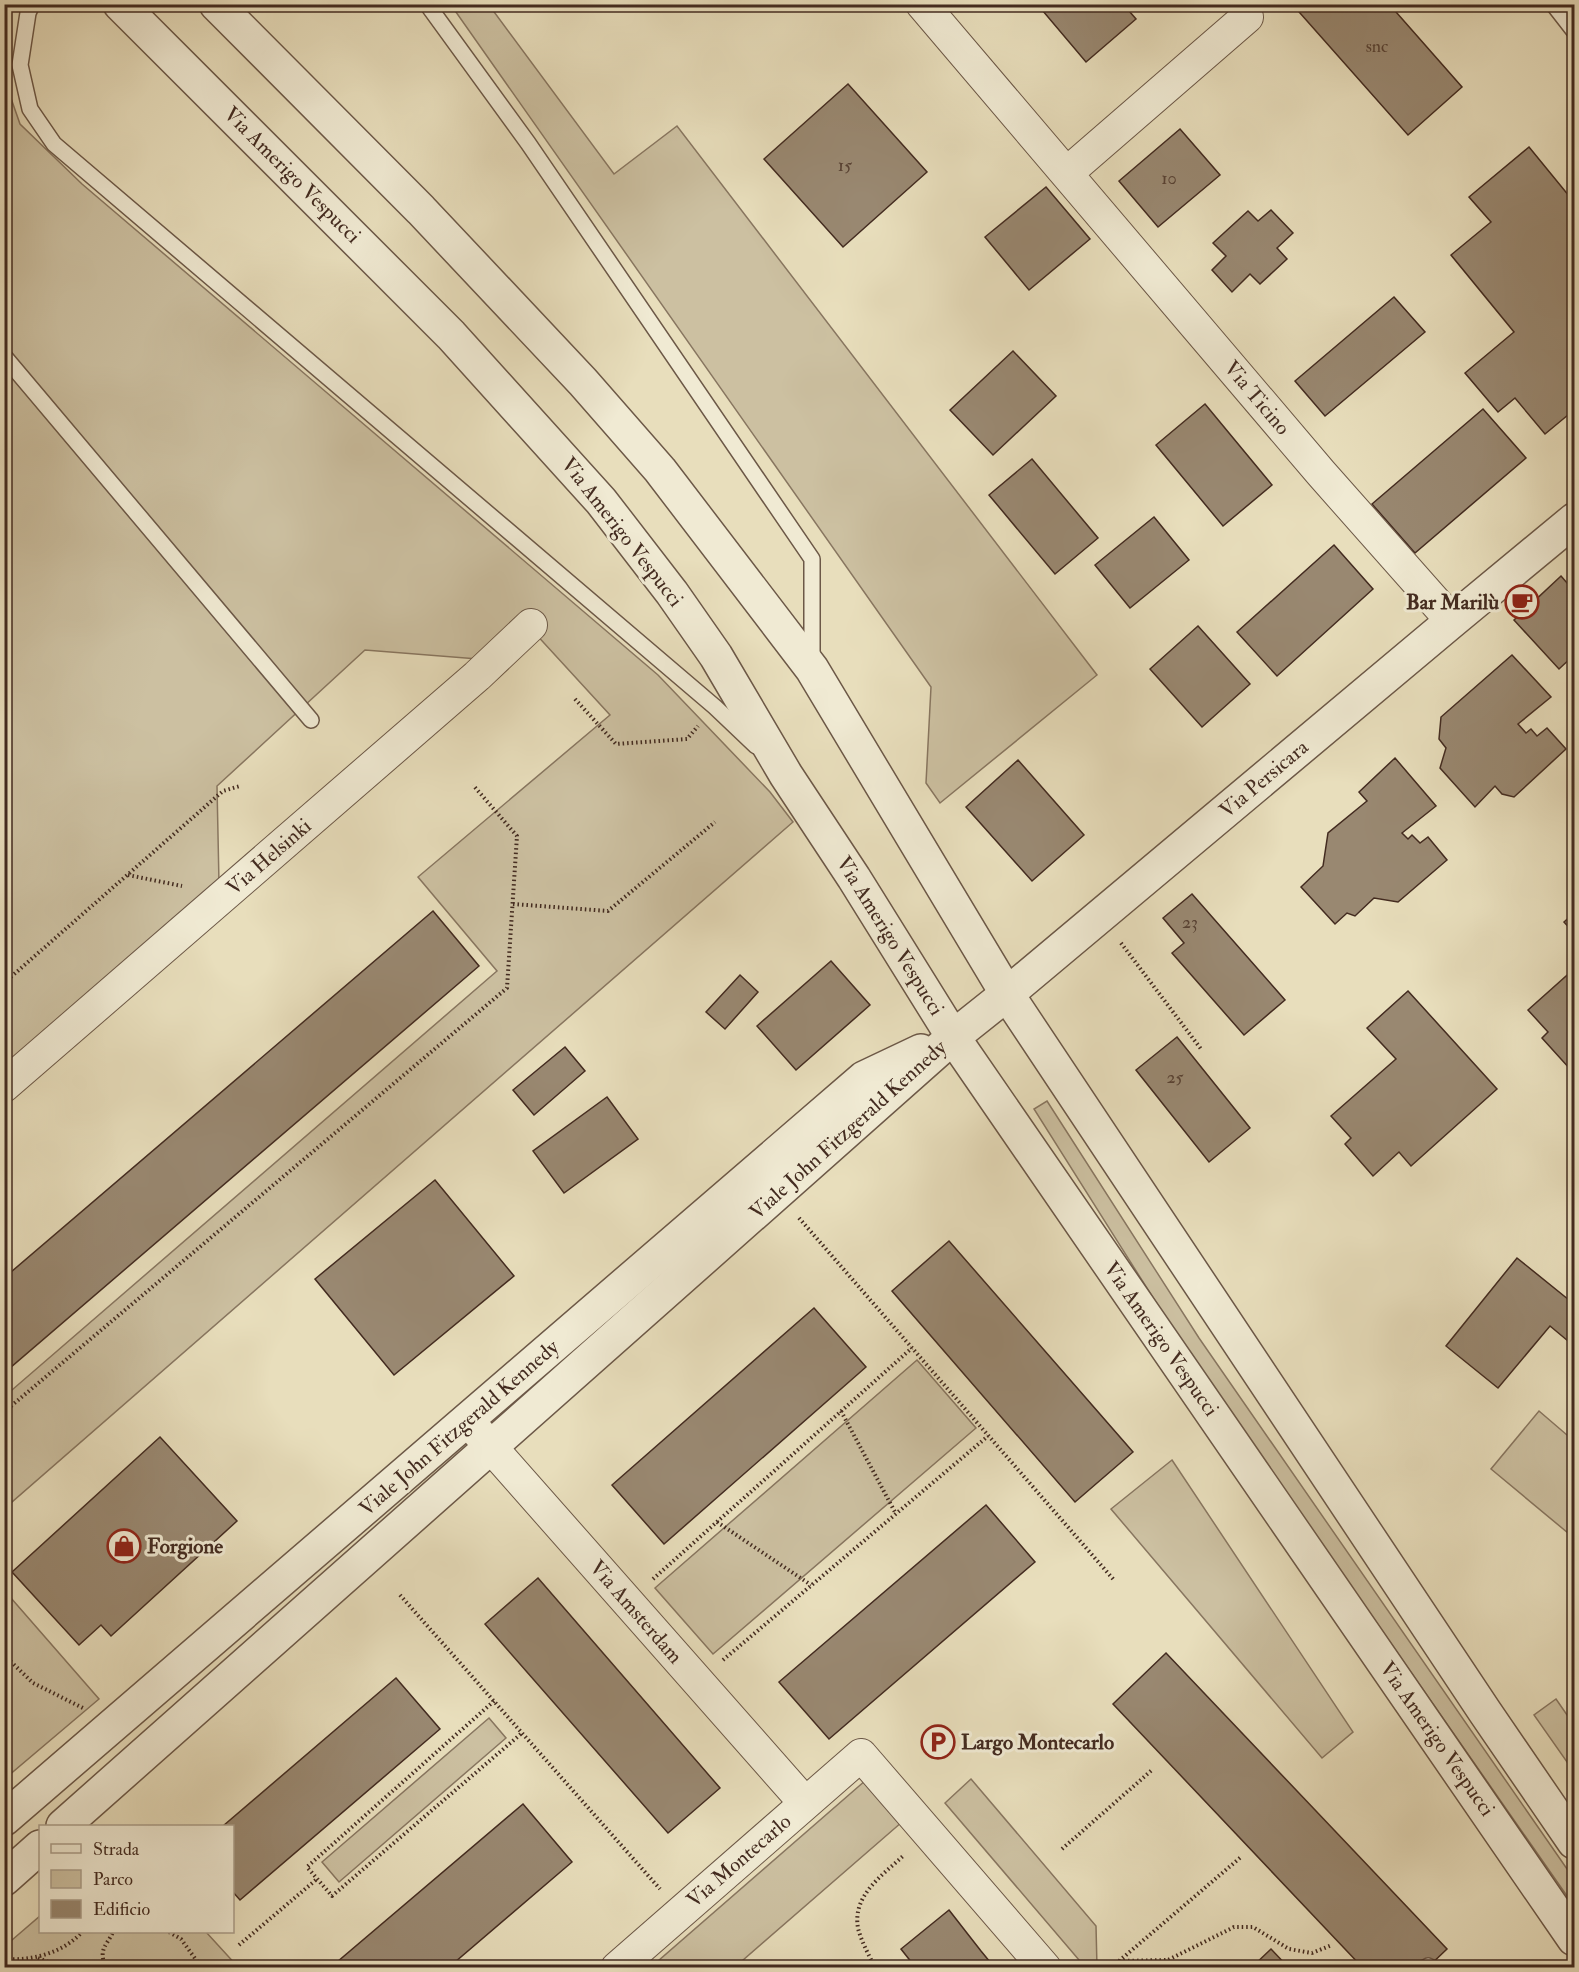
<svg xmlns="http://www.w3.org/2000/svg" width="1579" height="1972" font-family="'IM FELL Double Pica',serif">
<rect width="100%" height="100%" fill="#e8debc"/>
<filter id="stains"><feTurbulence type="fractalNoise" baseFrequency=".00333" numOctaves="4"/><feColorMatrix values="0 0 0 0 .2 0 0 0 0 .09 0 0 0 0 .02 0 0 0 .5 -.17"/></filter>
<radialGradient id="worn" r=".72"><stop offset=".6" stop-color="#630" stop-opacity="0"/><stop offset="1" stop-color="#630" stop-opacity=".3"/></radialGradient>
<!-- green -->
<g fill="#ccc0a1" stroke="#887660" stroke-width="1.5">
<polygon points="451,5 489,5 614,174 677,126 1097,675 940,803 926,783 931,687"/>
<polygon points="5,81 20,124 82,184 658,675 770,792 793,822 5,1508 5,1396 497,971 418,877 610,715 522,619 478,659 365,650 217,786 219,883 5,1065"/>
<polygon points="1047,1101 1199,1338 1574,1879 1574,1906 1186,1350 1034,1109"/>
<polygon points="917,1360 976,1428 713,1654 655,1588"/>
<polygon points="1539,1411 1574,1441 1574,1538 1491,1469"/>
<polygon points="1172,1460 1353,1732 1322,1758 1111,1509"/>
<polygon points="4,1590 99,1699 8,1776 4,1773"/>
<polygon points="1556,1699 1574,1725 1574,1772 1534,1715"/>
<polygon points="489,1718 506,1738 339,1882 322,1862"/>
<polygon points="971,1779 1096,1926 1097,1967 1085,1967 945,1803"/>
<polygon points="866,1780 902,1822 735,1967 650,1968"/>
<polygon points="40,1916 40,1932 206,1932 238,1967 5,1967 5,1946"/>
</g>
<!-- building -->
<g fill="#998871" stroke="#432b20" stroke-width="1.5">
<polygon points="1037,4 1123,4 1136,19 1086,62"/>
<polygon points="1292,4 1389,4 1462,87 1408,135"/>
<polygon points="848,84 927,172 843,247 764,159"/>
<polygon points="1180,129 1220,175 1158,227 1119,181"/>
<polygon points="1529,147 1574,202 1574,228 1573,230 1574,232 1574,410 1545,434 1515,398 1498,412 1465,373 1514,332 1451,255 1491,222 1469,197"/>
<polygon points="1046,187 1090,239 1029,290 985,237"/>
<polygon points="1271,210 1293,233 1277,248 1287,259 1260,284 1250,274 1232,292 1212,270 1226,256 1213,243 1248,211 1258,221"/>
<polygon points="1394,297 1425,332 1325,416 1295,381"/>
<polygon points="1013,351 1056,396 993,455 950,410"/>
<polygon points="1205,404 1272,485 1223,526 1156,445"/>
<polygon points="1483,409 1526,458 1415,553 1372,504"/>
<polygon points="1032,459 1098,538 1055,574 989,495"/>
<polygon points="1154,517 1189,560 1130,608 1095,565"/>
<polygon points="1334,545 1373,589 1277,676 1237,632"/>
<polygon points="1561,576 1574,591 1574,655 1559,669 1514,620"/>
<polygon points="1198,626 1250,684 1202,727 1150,669"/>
<polygon points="1512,655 1551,697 1518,724 1526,733 1531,729 1537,736 1547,728 1566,749 1514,797 1502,794 1495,786 1475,807 1440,768 1446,748 1439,739 1441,717"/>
<polygon points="1395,758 1436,806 1402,833 1408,839 1412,835 1420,843 1428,837 1447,860 1398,902 1374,898 1355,916 1347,913 1335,924 1301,887 1323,866 1328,833 1367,801 1359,792"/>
<polygon points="1018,760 1084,835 1032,881 966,807"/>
<polygon points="1192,894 1285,1000 1244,1035 1172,953 1184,943 1163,918"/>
<polygon points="433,911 479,966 4,1373 4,1278"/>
<polygon points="1574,913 1574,933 1564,922"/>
<polygon points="831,961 870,1005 796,1070 757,1026"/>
<polygon points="1574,969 1574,1065 1570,1069 1542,1038 1548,1032 1528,1010"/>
<polygon points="740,975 758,992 725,1029 706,1012"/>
<polygon points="1408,991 1497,1089 1411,1166 1399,1152 1373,1176 1345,1144 1351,1138 1331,1116 1396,1059 1367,1028"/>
<polygon points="1177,1037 1250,1128 1209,1162 1136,1070"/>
<polygon points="565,1047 585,1071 534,1115 513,1090"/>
<polygon points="607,1097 638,1139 564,1193 533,1151"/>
<polygon points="435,1180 514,1276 394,1375 315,1279"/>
<polygon points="949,1241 1133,1452 1075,1502 892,1291"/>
<polygon points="1517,1258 1574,1304 1574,1346 1550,1326 1498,1388 1446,1346"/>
<polygon points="814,1308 866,1367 664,1544 612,1485"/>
<polygon points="160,1437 237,1521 111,1636 101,1625 79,1645 12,1572"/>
<polygon points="986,1505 1035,1562 829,1739 779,1682"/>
<polygon points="538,1578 720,1788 668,1833 485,1624"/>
<polygon points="1166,1653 1447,1949 1427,1968 1363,1968 1113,1704"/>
<polygon points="396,1678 440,1729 240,1900 232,1891 232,1826 223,1826"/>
<polygon points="523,1804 572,1862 448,1968 330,1968"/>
<polygon points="949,1910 981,1951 995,1968 916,1968 901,1949"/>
<polygon points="1271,1949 1289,1968 1251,1968"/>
</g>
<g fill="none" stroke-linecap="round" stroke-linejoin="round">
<!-- service casing -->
<g stroke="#6c5847" stroke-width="18">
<g id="service">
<polyline points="32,4 28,13 20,65 30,109 54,144 715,707 756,746"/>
<polyline points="427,4 528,143 812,559 812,663"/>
<polyline points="1553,4 1574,31"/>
<polyline points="4,356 311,720"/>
<polyline points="1428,1966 1432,1968"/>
</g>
</g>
<!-- minor casing -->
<g stroke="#6c5847" stroke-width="34">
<g id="minor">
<polyline points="922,4 1321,473 1452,621"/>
<polyline points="1067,173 1247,17"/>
<polyline points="4,1086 477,676 531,625"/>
<polyline points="468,1421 805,1803"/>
<polyline points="617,1968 861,1755 1045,1968"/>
</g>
</g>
<!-- tertiary casing -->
<g stroke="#6c5847" stroke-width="36">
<g id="tertiary">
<polyline points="120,4 451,335 601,501 672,593 716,656 786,775 854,878 953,1037 1574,1939"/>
<polyline points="216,4 421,210 583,382 660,470 812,669 1007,994 1485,1712 1574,1842"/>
<polyline points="4,1819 864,1078 921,1051"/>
<polyline points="63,1826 953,1037 1007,994 1452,621 1574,520"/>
<polyline points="4,1879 40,1847"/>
</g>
</g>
<!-- path -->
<g stroke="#432b20" stroke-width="4" stroke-dasharray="1.5 3" stroke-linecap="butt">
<polyline points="575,699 616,744 687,739 698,726"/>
<polyline points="128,875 182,886"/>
<polyline points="513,904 608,911 715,822"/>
<polyline points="1121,943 1201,1049"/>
<polyline points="4,983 223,791 240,786"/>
<polyline points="799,1218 1114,1580"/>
<polyline points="841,1411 896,1514"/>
<polyline points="4,1412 507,988 517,836 473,785"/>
<polyline points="717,1522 811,1585"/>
<polyline points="653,1579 912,1348"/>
<polyline points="400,1595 660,1889"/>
<polyline points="4,1655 33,1683 83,1708"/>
<polyline points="723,1660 988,1436"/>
<polyline points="494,1701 307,1867 332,1896 522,1733"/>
<polyline points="1062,1849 1152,1770"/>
<polyline points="169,1932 181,1939 202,1968"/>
<polyline points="239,1945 317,1879"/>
<polyline points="38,1958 63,1968"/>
<path d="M4,1959C32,1961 63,1953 82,1932"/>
<polyline points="1119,1961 1168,1960 1234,1927 1253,1927 1289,1949 1312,1953 1332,1945"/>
<polyline points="1119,1961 1241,1857"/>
<path d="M106,1968C98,1949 106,1947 113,1932"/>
<polyline points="153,1968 166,1965 190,1968"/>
<path d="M875,1968C869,1955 861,1941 858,1928C852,1895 883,1875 904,1855"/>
</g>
<!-- service -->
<use href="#service" stroke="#f0ead3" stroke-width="15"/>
<!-- minor -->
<use href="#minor" stroke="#f0ead3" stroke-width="32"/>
<!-- tertiary -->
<use href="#tertiary" stroke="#f0ead3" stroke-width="33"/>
</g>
<!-- icons -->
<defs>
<g id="cafe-ring" transform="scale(1.725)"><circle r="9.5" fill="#f0ead3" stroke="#8f2418" stroke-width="1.5"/><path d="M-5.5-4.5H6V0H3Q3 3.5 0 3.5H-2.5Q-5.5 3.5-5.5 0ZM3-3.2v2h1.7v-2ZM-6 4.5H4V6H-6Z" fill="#8f2418"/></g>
<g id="shop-ring" transform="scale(1.725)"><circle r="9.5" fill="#f0ead3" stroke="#8f2418" stroke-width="1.5"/><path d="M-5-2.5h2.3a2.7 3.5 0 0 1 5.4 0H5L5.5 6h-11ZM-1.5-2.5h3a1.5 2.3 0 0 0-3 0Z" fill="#8f2418"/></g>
<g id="parking-ring" transform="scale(1.725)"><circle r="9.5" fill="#f0ead3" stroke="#8f2418" stroke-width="1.5"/><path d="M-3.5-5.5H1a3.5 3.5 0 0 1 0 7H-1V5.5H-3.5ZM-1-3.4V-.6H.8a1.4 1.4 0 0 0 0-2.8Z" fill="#8f2418"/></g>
</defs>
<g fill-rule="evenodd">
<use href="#cafe-ring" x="1522" y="602"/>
<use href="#shop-ring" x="124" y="1546"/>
<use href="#parking-ring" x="938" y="1742"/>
</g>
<g text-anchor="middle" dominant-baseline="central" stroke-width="6" stroke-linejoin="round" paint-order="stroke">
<!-- number labels -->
<g font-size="18" fill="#584234">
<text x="1377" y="46">snc</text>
<text x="845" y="165">15</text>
<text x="1169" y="178">10</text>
<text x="1190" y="922">23</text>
<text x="1175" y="1077">25</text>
</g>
<!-- street labels -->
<g font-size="21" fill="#432b20" stroke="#f0ead3">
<text transform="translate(292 175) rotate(45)">Via Amerigo Vespucci</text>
<text transform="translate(1257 398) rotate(50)">Via Ticino</text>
<text transform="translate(622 532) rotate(52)">Via Amerigo Vespucci</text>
<text transform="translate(1264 779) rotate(-40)">Via Persicara</text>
<text transform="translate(269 857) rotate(-41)">Via Helsinki</text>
<text transform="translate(890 936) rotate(58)">Via Amerigo Vespucci</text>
<text transform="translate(848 1130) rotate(-42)">Viale John Fitzgerald Kennedy</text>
<text transform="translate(1161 1339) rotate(55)">Via Amerigo Vespucci</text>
<text transform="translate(459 1428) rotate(-41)">Viale John Fitzgerald Kennedy</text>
<text transform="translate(636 1612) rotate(49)">Via Amsterdam</text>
<text transform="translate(1437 1739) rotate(55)">Via Amerigo Vespucci</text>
<text transform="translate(739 1861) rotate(-41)">Via Montecarlo</text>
</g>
<!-- poi labels -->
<g font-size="21" font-weight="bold" fill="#432b20" stroke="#f0ead3" text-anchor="start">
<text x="1499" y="602" text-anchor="end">Bar Marilù</text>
<text x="147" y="1546">Forgione</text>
<text x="961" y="1742">Largo Montecarlo</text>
</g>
</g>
<!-- margin -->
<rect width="1579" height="1972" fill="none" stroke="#e8debc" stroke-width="24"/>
<rect x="6" y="6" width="1567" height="1960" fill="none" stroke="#432b20" stroke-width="3"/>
<rect x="12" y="12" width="1555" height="1948" fill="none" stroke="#432b20" stroke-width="1.5"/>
<!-- legend -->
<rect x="39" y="1825" width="195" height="108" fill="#f0ead3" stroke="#ab9e8b" stroke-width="1.5"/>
<rect x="51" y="1844" width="30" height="9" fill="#f0ead3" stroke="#ab9e8b" stroke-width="1.5"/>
<text x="93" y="1855" font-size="18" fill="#432b20">Strada</text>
<rect x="51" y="1870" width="30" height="18" fill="#ccc0a1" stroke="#ab9e8b" stroke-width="1.5"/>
<text x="93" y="1885" font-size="18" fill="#432b20">Parco</text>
<rect x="51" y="1900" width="30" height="18" fill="#998871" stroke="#ab9e8b" stroke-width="1.5"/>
<text x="93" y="1915" font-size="18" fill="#432b20">Edificio</text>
<rect width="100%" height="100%" filter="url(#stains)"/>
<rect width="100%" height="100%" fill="url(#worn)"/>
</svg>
